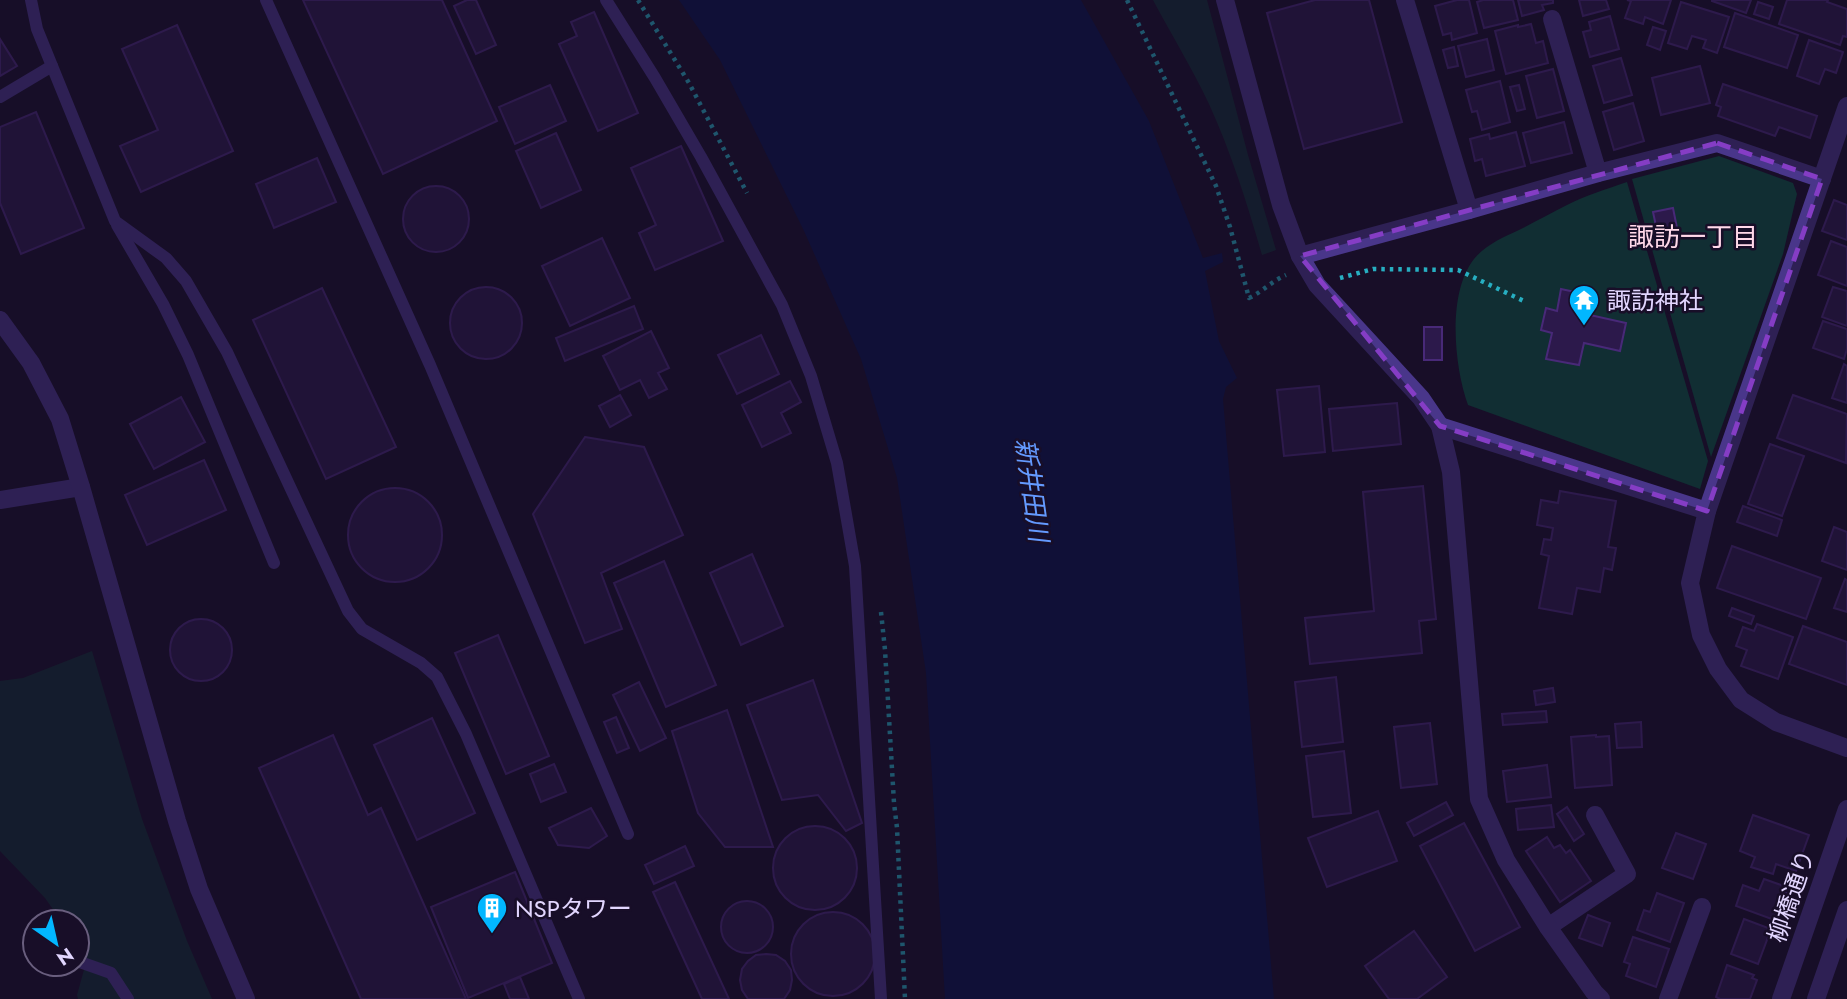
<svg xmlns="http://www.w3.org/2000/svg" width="1847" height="999" font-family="Jost,'Noto Sans JP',sans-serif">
<rect width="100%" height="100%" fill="#180e28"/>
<!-- green -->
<g fill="#112e33">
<path d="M1153,0H1207L1248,155L1276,250L1262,255C1247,203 1231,152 1209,104C1192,68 1171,34 1153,0Z"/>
<polygon points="1719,156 1793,183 1797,194 1783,254 1711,457 1632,179"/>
<path d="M1627,182L1708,461L1700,489L1468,405C1454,366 1447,293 1474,259C1485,245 1504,237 1519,230C1535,222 1551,213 1567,205C1586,195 1607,189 1627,182Z"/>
<polygon points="92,651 142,819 187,941 212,999 78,999 77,995 87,959 77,944 77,922 62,922 45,898 0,851 0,681 23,678"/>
</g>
<!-- water -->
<polygon fill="#071349" points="679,0 1081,0 1149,121 1203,258 1222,253 1223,262 1205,271 1219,341 1237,378 1226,387 1223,399 1274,999 945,999 926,673 897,478 861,359 804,231 720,60"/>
<!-- building -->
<g fill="#2c194b" stroke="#482978" stroke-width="2">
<polygon points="303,0 442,0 497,121 383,174"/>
<polygon points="467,0 476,0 496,45 476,54 454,6"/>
<polygon points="1315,0 1369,0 1402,122 1304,149 1267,13"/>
<polygon points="1457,0 1469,0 1477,33 1452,40 1451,33 1443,35 1435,6"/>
<polygon points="1483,0 1513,0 1518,20 1484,28 1477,2"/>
<polygon points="1518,0 1553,0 1553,3 1542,5 1544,10 1522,16"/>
<polygon points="1579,0 1606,0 1609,9 1583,16"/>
<polygon points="1627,0 1671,0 1663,24 1645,17 1643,24 1625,18 1631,1"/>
<polygon points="1712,0 1751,0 1746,13 1712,1"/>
<polygon points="1787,0 1828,0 1827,2 1847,9 1847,37 1843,36 1840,45 1779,24"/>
<polygon points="1681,2 1729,17 1717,53 1703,48 1706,40 1692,36 1687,49 1668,43"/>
<polygon points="1758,2 1773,7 1769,19 1754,14"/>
<polygon points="594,12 638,113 598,131 559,44 577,36 571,22"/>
<polygon points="1735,13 1798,35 1787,68 1724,47"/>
<polygon points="1610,16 1619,49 1590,57 1583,32 1591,30 1589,22"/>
<polygon points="1531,24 1536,43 1543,41 1548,63 1506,74 1495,31 1518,25 1518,27"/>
<polygon points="177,25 233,151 141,192 120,146 158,130 122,49"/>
<polygon points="1653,27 1666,31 1660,50 1647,45"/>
<polygon points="0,39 17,66 0,76"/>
<polygon points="1487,39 1494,70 1466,77 1458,46"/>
<polygon points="1809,40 1843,52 1836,73 1825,69 1819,84 1797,76"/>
<polygon points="1454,47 1458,66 1448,68 1443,50"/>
<polygon points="1621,58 1632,95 1604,103 1593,66"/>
<polygon points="1700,66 1710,103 1661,115 1652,78"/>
<polygon points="1553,69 1564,111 1537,118 1526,76"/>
<polygon points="1500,81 1510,122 1482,130 1477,111 1472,112 1466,90"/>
<polygon points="1723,84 1817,116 1810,138 1779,127 1775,136 1718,116 1721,107 1716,105"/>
<polygon points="550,85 566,121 515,144 499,107"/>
<polygon points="1519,85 1525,109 1517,111 1510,87"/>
<polygon points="1633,103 1644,141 1614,150 1603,112"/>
<polygon points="36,112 84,228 21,254 0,203 0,127"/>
<polygon points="1564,122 1572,153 1531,163 1523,133"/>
<polygon points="1516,132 1525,166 1486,176 1482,159 1475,161 1470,139 1489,134 1490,139"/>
<polygon points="556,133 581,190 541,208 516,151"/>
<polygon points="681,146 723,241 655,270 639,233 656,225 631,168"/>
<polygon points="317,158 336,202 274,228 256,184"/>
<circle cx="436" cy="219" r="33"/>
<polygon points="1834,200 1847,205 1847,240 1822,231"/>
<polygon points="1673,208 1677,228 1669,229 1672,242 1660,245 1653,212"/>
<polygon points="602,238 630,298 570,326 542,266"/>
<polygon points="1831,241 1847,247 1847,286 1818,275"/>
<polygon points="1833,287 1847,291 1847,326 1822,317"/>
<circle cx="486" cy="323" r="36"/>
<polygon points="322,288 396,447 326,479 253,320"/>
<polygon points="1561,289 1594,296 1590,315 1626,323 1620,351 1584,343 1579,365 1546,359 1552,333 1541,330 1546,308 1557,311"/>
<polygon points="634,306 643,329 565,361 556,338"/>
<polygon points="1823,321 1847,329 1847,349 1844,359 1813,348"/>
<rect x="1424" y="327" width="18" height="33"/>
<polygon points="651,331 669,368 658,373 667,389 649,398 640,380 620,390 603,356"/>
<polygon points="761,335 779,374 737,394 718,355"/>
<polygon points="1844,364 1847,366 1847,403 1832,398"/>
<polygon points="790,381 801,402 781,413 791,433 762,447 742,405"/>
<polygon points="1319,386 1325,452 1284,456 1277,390"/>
<polygon points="620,395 631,415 610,427 599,406"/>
<polygon points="1793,395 1847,414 1846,463 1777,438"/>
<polygon points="181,397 205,442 154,469 130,424"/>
<polygon points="1397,403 1401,444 1333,451 1329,409"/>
<polygon points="585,437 644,447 683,535 601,573 622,629 585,643 533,514"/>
<polygon points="1770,444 1804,456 1782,516 1748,504"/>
<polygon points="204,460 226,510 147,545 125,495"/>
<polygon points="1423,486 1436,619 1419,621 1422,653 1310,664 1305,618 1374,611 1363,492"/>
<circle cx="395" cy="535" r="47"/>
<polygon points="1560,491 1616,501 1608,547 1616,548 1612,570 1604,568 1600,592 1577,588 1572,614 1539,608 1549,556 1541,554 1544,539 1551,540 1553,528 1537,525 1541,500 1558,503"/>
<polygon points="1743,506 1782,520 1777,536 1737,522"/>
<polygon points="1834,527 1847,532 1847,570 1822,561"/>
<polygon points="1732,546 1821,578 1806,619 1717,588"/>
<polygon points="752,554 783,626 741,645 710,573"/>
<polygon points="664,561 716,685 666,707 614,583"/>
<polygon points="1845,579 1847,580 1847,612 1834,608"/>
<polygon points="1732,608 1754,616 1751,624 1729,616"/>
<circle cx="201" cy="650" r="31"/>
<polygon points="1757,624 1793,637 1778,679 1741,666 1747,650 1736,646 1743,627 1754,631"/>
<polygon points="1803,626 1847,642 1847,685 1789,664"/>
<polygon points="498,635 549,756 506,774 455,653"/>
<polygon points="1336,677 1343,742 1302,747 1295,682"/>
<polygon points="813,680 862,823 846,831 818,795 782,800 747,705"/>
<polygon points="639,682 666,738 640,751 613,695"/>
<polygon points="1553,688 1555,702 1536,705 1534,691"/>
<polygon points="727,710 773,847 725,847 698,813 672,731"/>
<polygon points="1546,711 1547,722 1503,725 1502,714"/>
<polygon points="616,717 629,748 617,753 604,722"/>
<polygon points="432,718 475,813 417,840 374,745"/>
<polygon points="1641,722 1642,747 1617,748 1615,724"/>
<polygon points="1430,723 1437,784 1401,788 1394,727"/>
<polygon points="333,735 368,815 381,808 466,999 361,999 259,768"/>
<polygon points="1596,735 1596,737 1609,736 1612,785 1575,788 1571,737"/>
<polygon points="1344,751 1351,813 1313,817 1306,756"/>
<polygon points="554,764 566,792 541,802 530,774"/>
<polygon points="1547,765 1551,797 1507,802 1503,771"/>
<polygon points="1446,802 1453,815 1414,836 1407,823"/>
<polygon points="1551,805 1554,827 1518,830 1516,809"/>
<polygon points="1567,807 1584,834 1574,841 1557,814"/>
<polygon points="591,808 607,836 589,848 558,845 549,828"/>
<polygon points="1378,811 1397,861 1327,887 1308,838"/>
<polygon points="1753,815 1809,835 1796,871 1776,864 1773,874 1751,867 1755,857 1740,851"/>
<polygon points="1464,823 1520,927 1475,951 1420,846"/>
<circle cx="815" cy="868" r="42"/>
<polygon points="1676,833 1706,844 1693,879 1662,868"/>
<polygon points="1547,837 1554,848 1560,845 1566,853 1570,850 1591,881 1560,902 1526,851"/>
<polygon points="685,846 694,866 654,884 645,865"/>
<polygon points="515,872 552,963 468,998 431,907"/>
<polygon points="1764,879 1784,886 1782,892 1787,893 1777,921 1736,906 1743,885 1759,891"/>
<polygon points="675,882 729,999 702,999 653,892"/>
<polygon points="1657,893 1684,903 1670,942 1637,930 1644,910 1650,912"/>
<circle cx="747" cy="927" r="26"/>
<circle cx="833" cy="954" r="42"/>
<polygon points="1588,915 1610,923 1602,946 1579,938"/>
<polygon points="1744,919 1771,929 1758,964 1731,954"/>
<polygon points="1414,931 1447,977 1417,999 1389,999 1365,966"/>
<polygon points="1633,937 1669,949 1656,987 1626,976 1630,964 1624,962"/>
<polygon points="766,954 776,955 785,961 791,970 792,980 790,990 784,999 748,999 742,990 740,980 742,969 748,961 756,955"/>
<polygon points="1727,965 1754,975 1752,978 1757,980 1750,999 1720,999 1716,997"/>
<polygon points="520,977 529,999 510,999 504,984"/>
</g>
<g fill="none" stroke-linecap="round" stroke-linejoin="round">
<!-- path -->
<g stroke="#27aec1" stroke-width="4.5" stroke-dasharray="3.5 5" stroke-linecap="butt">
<polyline points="638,0 689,83 747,193"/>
<path d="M1127,0L1216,186L1230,227L1249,298C1262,292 1272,281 1286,275"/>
<polyline points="1340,278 1373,269 1458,270 1526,302"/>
<polyline points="881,612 885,650 894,803 897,828 905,999"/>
</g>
<!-- service -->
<g stroke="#49368a" stroke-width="12">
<polyline points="31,0 37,29 115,221 166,258 186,281 227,352 348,611 362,629 421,663 437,677 466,734 579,999"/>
<polyline points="266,0 430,365 628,834"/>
<polyline points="606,0 655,78 701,157 782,305 811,376 837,463 855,566 881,999"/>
<polyline points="0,97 52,66"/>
<polyline points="117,225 163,304 188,355 274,563"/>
<polyline points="77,961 111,973 128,999"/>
</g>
<!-- minor -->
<g stroke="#49368a" stroke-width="18">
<polyline points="1405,0 1469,210"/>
<polyline points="1552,19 1598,173"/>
<polyline points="1847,106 1707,511 1690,583 1701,635 1718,669 1741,700 1776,722 1847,748"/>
<polyline points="1300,256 1469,210 1598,173 1717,143 1822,179"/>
<polyline points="1440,426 1707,511"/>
<polyline points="0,500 81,487"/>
<polyline points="1548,927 1627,874 1595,815"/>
<polyline points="1668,999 1702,907"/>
</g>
<!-- tertiary -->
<g stroke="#49368a" stroke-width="18">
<polyline points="1225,0 1281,205 1300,256 1317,285 1421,398 1440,426 1451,472 1479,799 1506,860 1548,927 1594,992 1601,999"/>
<polyline points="0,320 31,363 60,419 81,487 177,821 199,889 246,999"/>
<polyline points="1781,999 1847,809"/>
<polyline points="1816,999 1847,910"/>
</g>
</g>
<!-- marked area -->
<path d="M0 0H1847V999H0ZM1717,143L1822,179L1707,511L1440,426L1300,256Z" fill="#180e28" fill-opacity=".55" fill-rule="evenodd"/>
<path fill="none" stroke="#853dc5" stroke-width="5" stroke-dasharray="14 9" stroke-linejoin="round" d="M1717,143L1822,179L1707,511L1440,426L1300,256Z"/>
<!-- icons -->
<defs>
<g id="temple-pin" transform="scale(1.575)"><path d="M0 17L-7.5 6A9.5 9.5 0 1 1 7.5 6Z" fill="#02b7ff" stroke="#180e28"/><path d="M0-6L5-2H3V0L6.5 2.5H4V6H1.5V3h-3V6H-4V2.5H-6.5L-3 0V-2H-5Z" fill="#fff"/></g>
<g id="building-pin" transform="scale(1.575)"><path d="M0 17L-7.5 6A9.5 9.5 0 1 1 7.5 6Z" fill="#02b7ff" stroke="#180e28"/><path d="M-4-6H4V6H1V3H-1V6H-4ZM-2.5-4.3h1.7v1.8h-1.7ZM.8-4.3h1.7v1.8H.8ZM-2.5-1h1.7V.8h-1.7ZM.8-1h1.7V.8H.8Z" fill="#fff"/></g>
</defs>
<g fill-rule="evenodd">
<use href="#temple-pin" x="1584" y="300"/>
<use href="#building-pin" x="492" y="908"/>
</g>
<g text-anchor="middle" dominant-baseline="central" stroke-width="5" stroke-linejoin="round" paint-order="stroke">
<!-- poi labels -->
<g font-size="24" fill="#e2d6ff" stroke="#180e28" text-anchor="start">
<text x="1607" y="300">諏訪神社</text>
<text x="515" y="908">NSPタワー</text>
</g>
<!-- street labels -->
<g font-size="24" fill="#e2d6ff" stroke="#180e28">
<text transform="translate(1791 896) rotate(-71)">柳橋通り</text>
</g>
<!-- neighbourhood labels -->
<g font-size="26" fill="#ffd8e9" stroke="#180e28">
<text x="1693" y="237">諏訪一丁目</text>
</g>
<!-- water labels -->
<g font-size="26" font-style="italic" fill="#649aff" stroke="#180e28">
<text transform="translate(1032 490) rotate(82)">新井田川</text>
</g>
</g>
<!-- north arrow -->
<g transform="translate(56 943) rotate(146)"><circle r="33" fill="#180e28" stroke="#695e7e" stroke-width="2"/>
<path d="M0-5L12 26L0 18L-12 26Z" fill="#02b7ff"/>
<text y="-10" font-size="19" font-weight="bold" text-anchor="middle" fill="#e2d6ff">N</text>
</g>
</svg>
